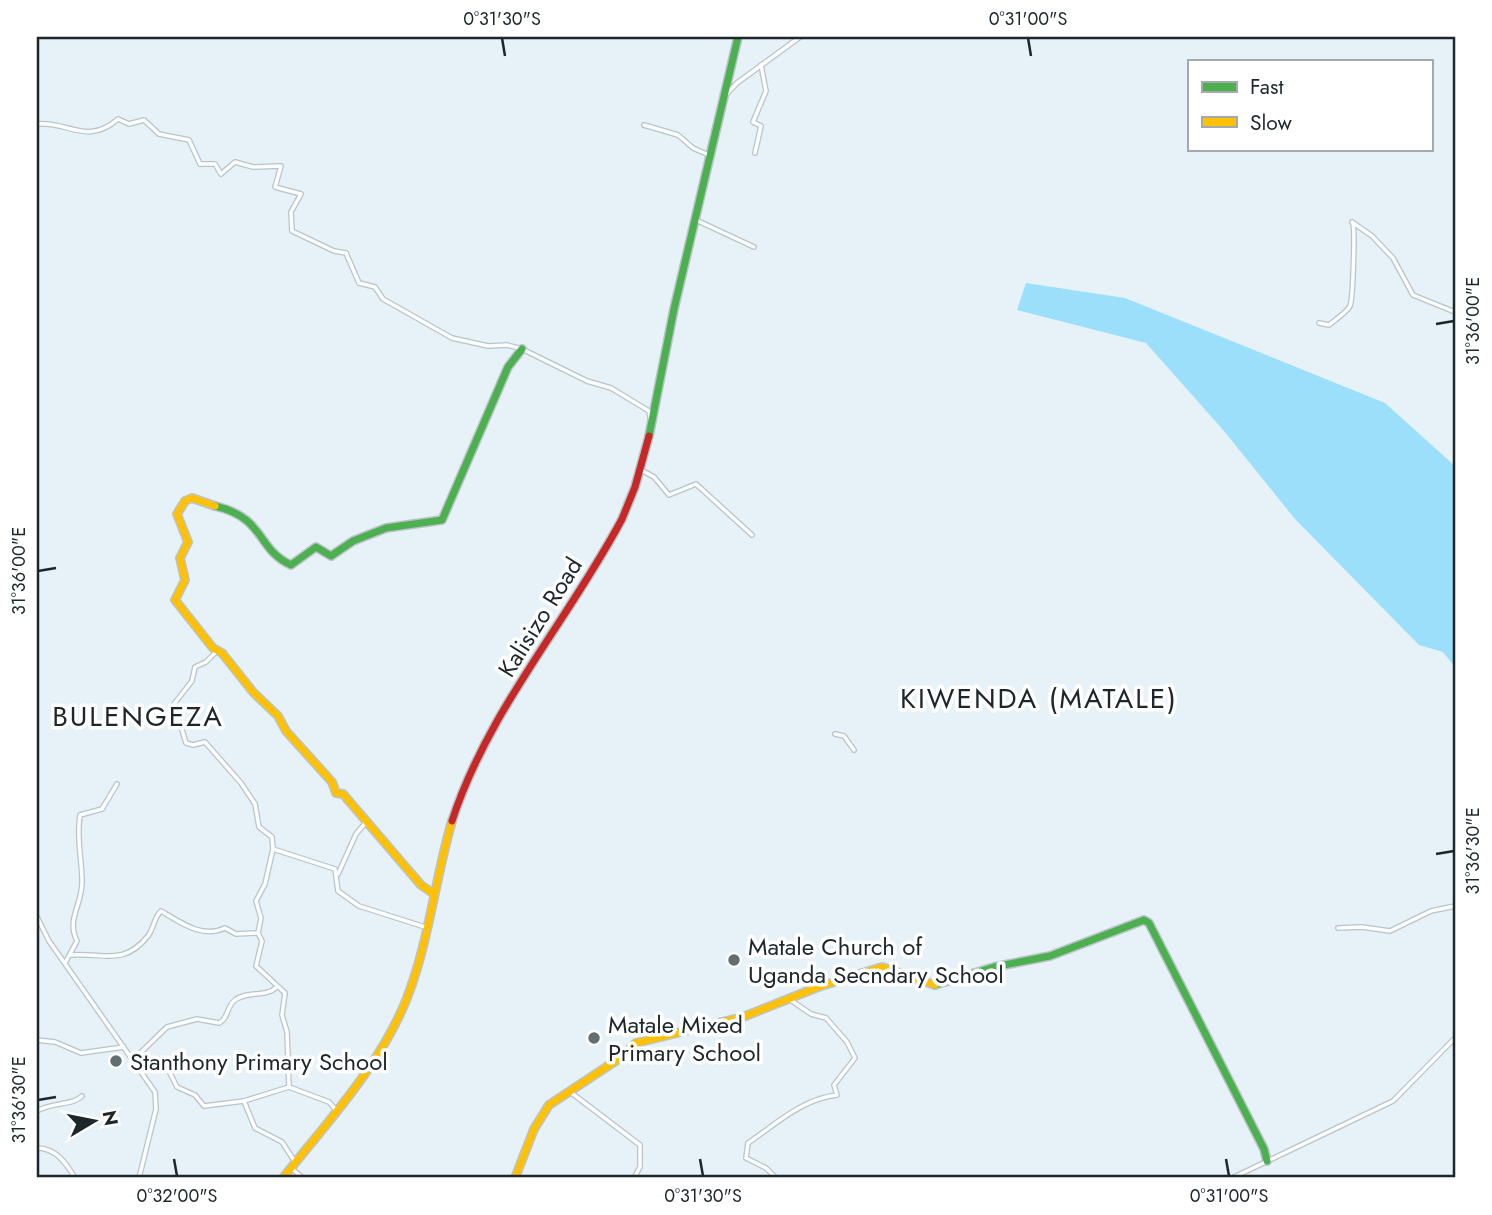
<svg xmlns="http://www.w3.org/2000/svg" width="1492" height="1215" font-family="Jost,sans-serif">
<rect width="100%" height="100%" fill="#e6f2f7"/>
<!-- green -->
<polygon fill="#9bdffa" points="1026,283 1125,298 1385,403 1455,466 1455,667 1443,652 1419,645 1295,519 1224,431 1146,343 1017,310"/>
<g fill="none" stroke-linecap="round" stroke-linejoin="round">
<!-- street casing -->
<g stroke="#bac4c8" stroke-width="6">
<g id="street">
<polyline points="725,96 737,83 800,37"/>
<path d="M37,124C68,121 87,146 118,119L129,124L144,120L159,134L189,140L200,164H215L221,174L235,162L253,167L281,166L275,187L301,194L291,212L292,231L334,251L346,253L359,283L375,287L383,299L452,338L488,346L507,345L522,349L587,381L611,388L649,411L651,423"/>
<polyline points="644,125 678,135 693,148 711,156"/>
<polyline points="755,153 761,126 753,122 766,91 761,65"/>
<polyline points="696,220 754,247"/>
<polyline points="1352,222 1372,236 1393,258 1413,295 1455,312"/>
<path d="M1319,323L1329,325C1335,320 1346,313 1350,306C1353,300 1355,231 1353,224"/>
<polyline points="641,470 654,477 669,495 696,484 752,535"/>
<polyline points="217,651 206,662 195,667 192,681 174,704 186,743 193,745 205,742 241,783 255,804 259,827 272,837 273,849"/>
<polyline points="835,734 844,736 854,750"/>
<polyline points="338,874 356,834 367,821"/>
<polyline points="37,917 49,941 155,1092 156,1109 139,1178"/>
<polyline points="1338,928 1362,927 1390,931 1431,911 1455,906"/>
<path d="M70,955C104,952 123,967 148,936C154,928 154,917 161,911C180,922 202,939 225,928L236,934L258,933"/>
<path d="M65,963L77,941C66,919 82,906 82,882C82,859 76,838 80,815L102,809L117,784"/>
<polyline points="37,1040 55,1042 81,1053 124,1047"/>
<path d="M133,1060L167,1027L197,1019L219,1023C229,1018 226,1007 235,1000C248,990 265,998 277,987"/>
<polyline points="137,1066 159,1059 164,1061 177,1087 195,1095 204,1106 244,1101"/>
<polyline points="289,1087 244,1101 255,1128 282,1142 295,1162"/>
<polyline points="569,1091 640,1145 640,1167 634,1178"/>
<polyline points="336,1110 329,1102 289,1087 287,1032 282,1015 285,993 256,966 262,941 258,933 261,918 256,901 265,884 273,849 335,869 338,891 359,906 428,928"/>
<path d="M37,1111C51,1102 72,1106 82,1096"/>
<path d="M37,1148C56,1148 66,1163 75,1178"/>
<polyline points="291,1168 303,1178"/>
<path d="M776,1178L766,1168L746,1158L748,1143C776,1124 802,1099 837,1095L834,1085L855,1058L847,1042L826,1018L811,1014L789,999"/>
<polyline points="1232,1178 1393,1101 1455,1038"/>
</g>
</g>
<!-- fast casing -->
<g stroke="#bac4c8" stroke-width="10">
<g id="fast">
<polyline points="649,436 674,309 738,37"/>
<path d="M215,506C266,518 256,549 291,565L316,547L331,556L353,541L386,528L442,520L508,367L522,349"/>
<polyline points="935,985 994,967 1050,956 1144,920 1149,923 1264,1149 1267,1161"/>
</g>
</g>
<!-- slow casing -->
<g stroke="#bac4c8" stroke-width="10">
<g id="slow">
<polyline points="215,506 192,498 185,501 177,514 188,542 180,558 185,580 175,600 213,648 222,653 253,692 278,716 286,731 332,782 336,793 343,794 421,885 434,894"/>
<path d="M283,1178C328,1121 380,1066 407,998C429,941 435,879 452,821"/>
<polyline points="515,1178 534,1129 549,1105 620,1058 636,1043 743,1017 818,987 882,967 935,985"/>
</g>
</g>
<!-- jam casing -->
<g stroke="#bac4c8" stroke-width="10">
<path id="jam" d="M452,821C488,710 568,621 622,519L635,487L649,436"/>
</g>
<!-- street -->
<use href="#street" stroke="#fbfdfe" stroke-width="3.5"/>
<!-- fast -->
<use href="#fast" stroke="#4caf50" stroke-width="7"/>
<!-- slow -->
<use href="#slow" stroke="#ffc107" stroke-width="7"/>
<!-- jam -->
<use href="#jam" stroke="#c62828" stroke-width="7"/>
</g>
<!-- ticks -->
<path fill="none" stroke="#1d272b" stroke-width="2.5" d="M502,38L505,56M1028,38L1031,56M1436,324L1454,321M38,571L56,568M1436,854L1454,851M38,1100L56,1097M174,1159L177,1176M700,1159L703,1176M1226,1159L1229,1176"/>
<!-- markers -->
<g fill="#636e72" stroke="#fff" stroke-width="2.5">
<circle cx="734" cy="960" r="7"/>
<circle cx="594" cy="1038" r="7"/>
<circle cx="116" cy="1061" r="7"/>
</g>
<g text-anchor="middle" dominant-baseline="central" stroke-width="7" stroke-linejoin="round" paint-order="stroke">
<!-- street labels -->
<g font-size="24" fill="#1d272b" stroke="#fff">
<text transform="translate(540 617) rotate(-58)">Kalisizo Road</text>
</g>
<!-- poi labels -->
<g font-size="24" fill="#1d272b" stroke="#fff" text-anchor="start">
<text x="748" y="946">Matale Church of<tspan x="748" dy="28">Uganda Secndary School</tspan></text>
<text x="608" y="1024">Matale Mixed<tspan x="608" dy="28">Primary School</tspan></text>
<text x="130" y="1061">Stanthony Primary School</text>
</g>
<!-- quarter labels -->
<g font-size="28" letter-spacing="2" fill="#1d272b" stroke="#fff">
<text x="1039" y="698">KIWENDA (MATALE)</text>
<text x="138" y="716">BULENGEZA</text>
</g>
</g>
<!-- border -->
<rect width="1492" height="1215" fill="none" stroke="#ffffff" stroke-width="77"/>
<!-- legend -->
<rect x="1188" y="60" width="245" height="91" fill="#ffffff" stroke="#a5a9aa" stroke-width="2"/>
<rect x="1202" y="82" width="35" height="10" fill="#4caf50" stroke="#a5a9aa" stroke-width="2"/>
<text x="1250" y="94" font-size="21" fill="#1d272b">Fast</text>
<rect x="1202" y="117" width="35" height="10" fill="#ffc107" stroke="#a5a9aa" stroke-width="2"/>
<text x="1250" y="130" font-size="21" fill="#1d272b">Slow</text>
<!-- north arrow -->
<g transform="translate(94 1121) rotate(80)" stroke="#ffffff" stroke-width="5" paint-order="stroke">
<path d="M0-5L12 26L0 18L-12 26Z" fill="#1d272b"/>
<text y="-10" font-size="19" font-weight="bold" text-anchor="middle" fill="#1d272b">N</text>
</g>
<rect x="38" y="38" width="1416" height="1138" fill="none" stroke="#1d272b" stroke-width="2.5"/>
<g font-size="18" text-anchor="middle" fill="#1d272b">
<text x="502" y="25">0°31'30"S</text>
<text x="1028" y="25">0°31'00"S</text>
<text transform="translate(1473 321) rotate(-90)" y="6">31°36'00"E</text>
<text transform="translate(19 571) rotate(-90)" y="6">31°36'00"E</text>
<text transform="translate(1473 851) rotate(-90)" y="6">31°36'30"E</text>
<text transform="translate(19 1100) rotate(-90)" y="6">31°36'30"E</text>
<text x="177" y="1202">0°32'00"S</text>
<text x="703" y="1202">0°31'30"S</text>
<text x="1229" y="1202">0°31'00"S</text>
</g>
</svg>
